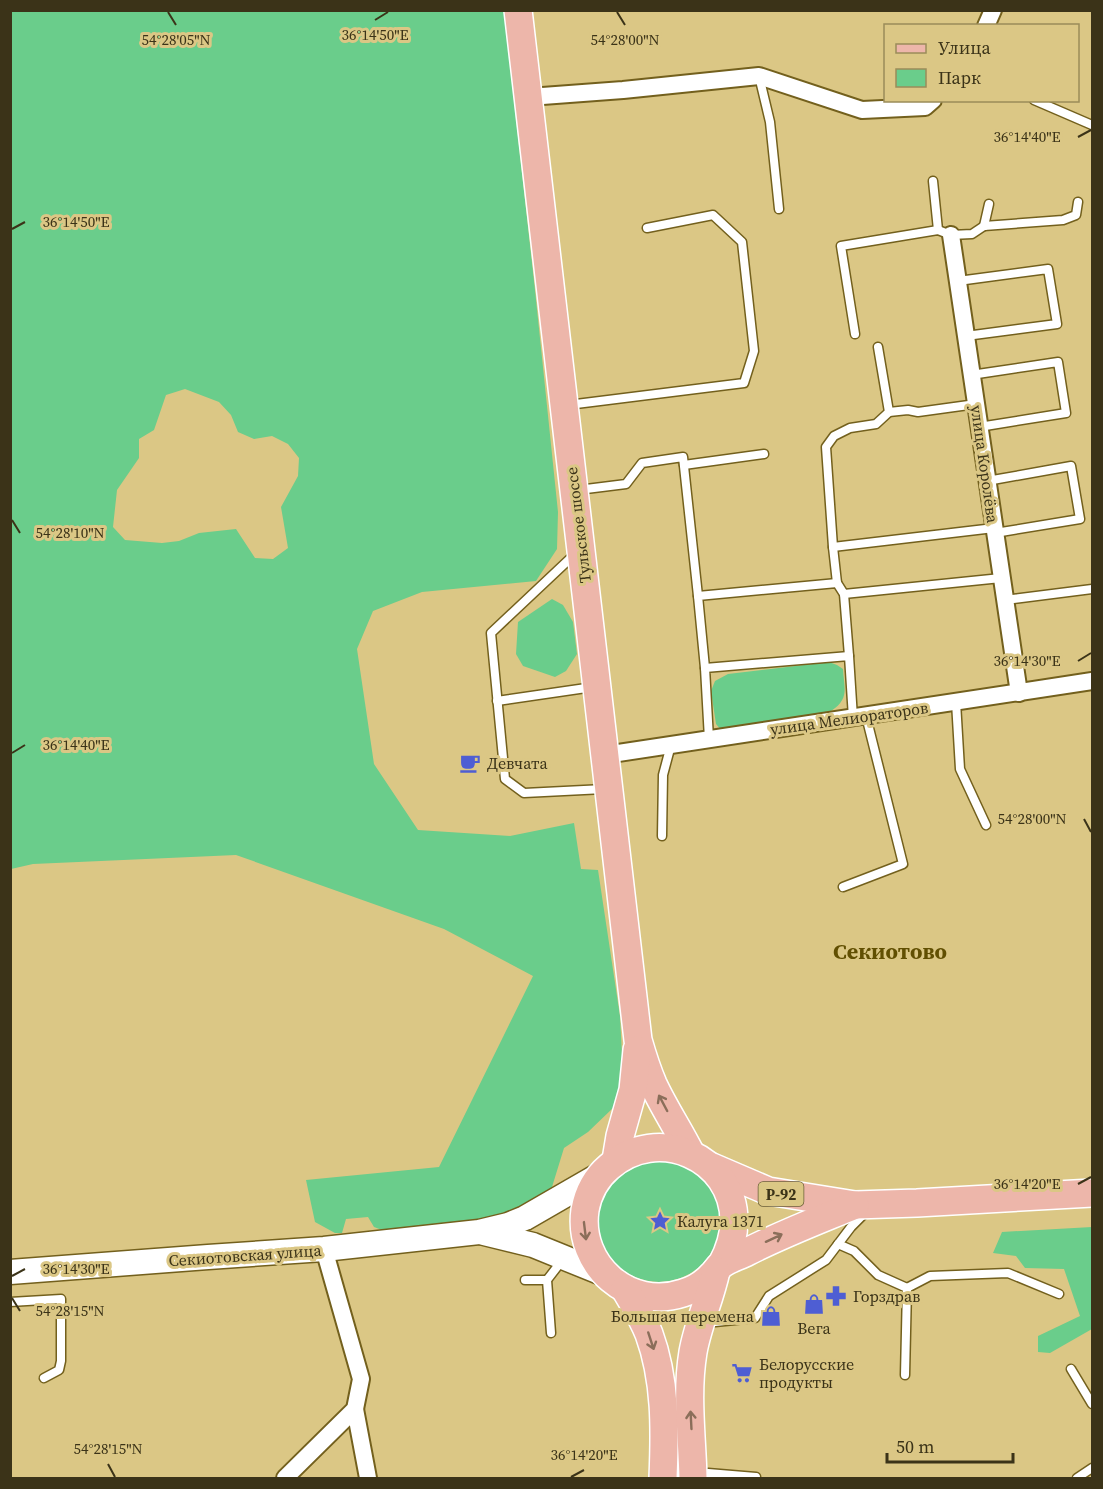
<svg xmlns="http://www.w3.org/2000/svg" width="1103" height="1489" font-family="'Source Serif 4',serif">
<rect width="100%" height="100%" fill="#dbc785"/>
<!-- green -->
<g fill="#6acd8b" fill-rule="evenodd">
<path d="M11,11H504L535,290L558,512L557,549L536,581L422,592L373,611L357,649L374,764L418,830L510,836L574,823L581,869L598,870L620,1016L623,1074L613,1108L588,1132L564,1148L552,1187L530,1206L452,1231L390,1233L374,1227L368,1217L346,1219L342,1233H335L315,1222L306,1180L439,1167L533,976L444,929L236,855L33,864L11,869ZM185,389L219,402L231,415L238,432L254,439L272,436L288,444L299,458L298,476L281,507L288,548L273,559L255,558L236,529L199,533L179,541L162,543L125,540L113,527L117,490L139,458V439L154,430L166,395Z"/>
<polygon points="552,599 563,605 573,622 577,654 566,671 555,677 523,666 516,654 518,622"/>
<path d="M829,662L837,665L843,669C844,688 850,699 831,711L722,731L716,724L711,691L715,681L728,674Z"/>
<circle cx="659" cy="1221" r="61"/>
<polygon points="1092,1227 1092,1329 1050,1353 1038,1352 1038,1336 1080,1316 1064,1269 1025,1268 1016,1256 993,1253 1002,1232"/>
</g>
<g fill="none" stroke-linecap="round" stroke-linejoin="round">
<!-- service casing -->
<g stroke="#73601d" stroke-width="11">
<g id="service">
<polyline points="759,76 770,122 779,209"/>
<polyline points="1034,100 1092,125"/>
<polyline points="933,181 938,230"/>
<polyline points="984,226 989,204"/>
<polyline points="958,281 1048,269 1057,324 966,336"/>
<polyline points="855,334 841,246 938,230 951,235 972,234 984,226 1063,220 1076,215 1078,202"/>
<polyline points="971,375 1058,362 1066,413 979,427"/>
<polyline points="568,405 744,383 754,351 742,242 713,215 647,228"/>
<polyline points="889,412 908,410 918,412 976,404"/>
<polyline points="684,465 764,454"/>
<polyline points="987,481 1071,466 1080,519 995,533"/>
<polyline points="578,490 626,484 642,463 683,457 698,596"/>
<polyline points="833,547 994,528"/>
<polyline points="576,553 491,633 505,779 524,793 604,789"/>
<polyline points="837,583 833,547 826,447 834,436 850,428 876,424 889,412 878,347"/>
<polyline points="844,594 1001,578"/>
<polyline points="1005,600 1092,589"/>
<polyline points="705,668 698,596 837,583 844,594 849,656"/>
<polyline points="497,701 593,687"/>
<polyline points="956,702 960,769 986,825"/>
<polyline points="709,739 705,668 849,656 853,718"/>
<polyline points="662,836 663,775 671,745"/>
<polyline points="843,887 903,864 866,716"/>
<polyline points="838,1244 854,1251 878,1275 907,1288 905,1375"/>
<polyline points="525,1280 547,1280"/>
<polyline points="907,1288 930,1276 1008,1273 1059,1294"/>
<polyline points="10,1302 61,1299 61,1361 59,1370 44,1378"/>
<polyline points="705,1323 755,1318 769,1296 826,1260 851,1227 866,1212"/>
<polyline points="551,1333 547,1280 564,1258"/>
<polyline points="1071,1369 1092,1404"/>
<polyline points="696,1477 708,1473 756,1477 756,1478"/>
<polyline points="1077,1478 1092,1468"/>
</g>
</g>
<!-- minor casing -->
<g stroke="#73601d" stroke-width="20">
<g id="minor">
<polyline points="986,26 993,10"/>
<polyline points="529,97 623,90 759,76 862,110 925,107 933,100"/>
<polyline points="951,235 1019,693"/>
<polyline points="605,755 1092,681"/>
<polyline points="355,1409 368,1478"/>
<polyline points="285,1478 355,1409 361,1379 324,1249"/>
</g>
</g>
<!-- secondary casing -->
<g stroke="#73601d" stroke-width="27">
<g id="secondary">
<polyline points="484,1233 533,1245 607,1275"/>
<polyline points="10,1272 208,1257 324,1249 479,1232 508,1225 525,1218 603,1173"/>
</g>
</g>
<!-- primary casing -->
<g stroke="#fff" stroke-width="30">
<g id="primary">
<path d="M518,10L638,1040C642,1054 647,1070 653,1084C664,1108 679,1130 691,1154"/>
<polyline points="616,1160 620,1136 633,1090 637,1050"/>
<polyline points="712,1167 768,1191 855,1205 917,1203 1092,1193"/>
<path d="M722,1264C729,1251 734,1237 734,1221C734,1157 657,1124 609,1167C596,1178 588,1193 585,1210C577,1265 629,1311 683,1293C694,1290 705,1283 713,1274C716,1271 719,1266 722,1264C729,1259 739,1256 747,1252C782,1234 819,1220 855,1205"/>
<path d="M625,1289C633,1303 643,1318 649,1334C666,1380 665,1431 663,1478"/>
<path d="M693,1478C692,1437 686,1394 693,1352C698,1324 710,1299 716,1271"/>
</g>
</g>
<!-- service -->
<use href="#service" stroke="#fff" stroke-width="8"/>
<!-- minor -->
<use href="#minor" stroke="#fff" stroke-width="16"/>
<!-- secondary -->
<use href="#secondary" stroke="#fff" stroke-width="24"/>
<!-- primary -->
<use href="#primary" stroke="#edb6aa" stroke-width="27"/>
</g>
<!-- one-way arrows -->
<defs><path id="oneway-shaft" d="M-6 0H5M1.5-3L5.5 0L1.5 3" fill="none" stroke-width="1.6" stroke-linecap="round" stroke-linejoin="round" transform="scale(1.5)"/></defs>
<g stroke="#8b6e5a">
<use href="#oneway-shaft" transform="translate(663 1103) rotate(-118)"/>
<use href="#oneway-shaft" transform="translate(585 1231) rotate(83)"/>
<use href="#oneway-shaft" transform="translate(774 1238) rotate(-25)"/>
<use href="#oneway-shaft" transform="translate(651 1341) rotate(72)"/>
<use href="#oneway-shaft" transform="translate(691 1420) rotate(-93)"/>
</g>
<!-- ticks -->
<path fill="none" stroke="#3b3318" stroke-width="2" d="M168,12L176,25M617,12L625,25M375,20L388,12M1078,137L1091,130M12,229L25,222M12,520L20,533M1078,661L1091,653M12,753L25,745M1084,819L1091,832M1078,1184L1091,1177M12,1276L25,1269M12,1298L20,1311M108,1464L115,1477M571,1477L584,1470"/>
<!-- icons -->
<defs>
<g id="cafe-bare" transform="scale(1.62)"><path d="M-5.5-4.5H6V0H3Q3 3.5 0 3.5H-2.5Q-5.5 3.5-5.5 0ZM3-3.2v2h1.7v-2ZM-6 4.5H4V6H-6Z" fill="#4e5ed3" stroke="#dbc785" stroke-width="2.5" paint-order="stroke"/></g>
<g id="sight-bare" transform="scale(1.62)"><path d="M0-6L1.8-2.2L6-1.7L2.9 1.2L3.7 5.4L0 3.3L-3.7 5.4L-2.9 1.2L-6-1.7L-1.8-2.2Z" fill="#4e5ed3" stroke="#dbc785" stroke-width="2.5" paint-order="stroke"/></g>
<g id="pharmacy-bare" transform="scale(1.62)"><path d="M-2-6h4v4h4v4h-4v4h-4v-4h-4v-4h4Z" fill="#4e5ed3" stroke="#dbc785" stroke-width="2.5" paint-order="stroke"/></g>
<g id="shop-bare" transform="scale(1.62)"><path d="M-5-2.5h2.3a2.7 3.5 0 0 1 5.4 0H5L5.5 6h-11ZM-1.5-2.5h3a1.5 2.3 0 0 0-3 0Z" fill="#4e5ed3" stroke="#dbc785" stroke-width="2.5" paint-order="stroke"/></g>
<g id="supermarket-bare" transform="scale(1.62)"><path d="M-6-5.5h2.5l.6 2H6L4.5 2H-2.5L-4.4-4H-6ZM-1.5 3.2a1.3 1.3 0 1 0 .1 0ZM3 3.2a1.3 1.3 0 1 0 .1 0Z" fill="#4e5ed3" stroke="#dbc785" stroke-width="2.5" paint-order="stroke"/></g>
</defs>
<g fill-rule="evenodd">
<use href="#cafe-bare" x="470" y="763"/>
<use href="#sight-bare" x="660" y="1221"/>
<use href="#pharmacy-bare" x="836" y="1296"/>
<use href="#shop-bare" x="814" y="1304"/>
<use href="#shop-bare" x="771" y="1316"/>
<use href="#supermarket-bare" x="742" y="1373"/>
</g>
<g text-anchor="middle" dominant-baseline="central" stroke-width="6" stroke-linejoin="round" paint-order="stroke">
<!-- shield labels -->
<rect fill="#dbc785" stroke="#6b5f39" stroke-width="1.5" x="758.5" y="1182" width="45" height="24" rx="4.5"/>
<g font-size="15" font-weight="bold" fill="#3b3318">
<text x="781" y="1194">Р-92</text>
</g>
<!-- street labels -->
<g font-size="16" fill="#3b3318" stroke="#dbc785">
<text transform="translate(985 464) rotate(82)">улица Королёва</text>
<text transform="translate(578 525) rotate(-97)">Тульское шоссе</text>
<text transform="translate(849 718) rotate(-8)">улица Мелиораторов</text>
<text transform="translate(245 1255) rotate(-4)">Секиотовская улица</text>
</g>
<!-- poi labels -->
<g font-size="16" fill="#3b3318" stroke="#dbc785" text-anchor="start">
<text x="487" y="763">Девчата</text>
<text x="677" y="1221">Калуга 1371</text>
<text x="853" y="1296">Горздрав</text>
<text x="754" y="1316" text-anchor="end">Большая перемена</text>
<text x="814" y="1328" text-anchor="middle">Вега</text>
<text x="759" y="1364">Белорусские<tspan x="759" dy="18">продукты</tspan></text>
</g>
<!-- district labels -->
<g font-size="22" font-weight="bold" fill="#614f02" stroke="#dbc785">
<text x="890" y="951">Секиотово</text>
</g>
</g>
<g font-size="15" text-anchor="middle" fill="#3b3318" stroke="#dbc785" stroke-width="6" stroke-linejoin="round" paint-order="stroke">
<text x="375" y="40">36°14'50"E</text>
<text x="176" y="45">54°28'05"N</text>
<text x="625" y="45">54°28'00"N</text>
<text x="1027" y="142">36°14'40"E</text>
<text x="76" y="227">36°14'50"E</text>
<text x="70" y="538">54°28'10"N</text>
<text x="1027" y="666">36°14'30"E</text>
<text x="76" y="750">36°14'40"E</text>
<text x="1032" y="824">54°28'00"N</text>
<text x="1027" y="1189">36°14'20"E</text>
<text x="76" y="1274">36°14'30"E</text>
<text x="70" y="1316">54°28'15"N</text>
<text x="108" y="1454">54°28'15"N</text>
<text x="584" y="1460">36°14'20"E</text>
</g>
<!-- border -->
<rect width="1103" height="1489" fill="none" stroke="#3b3318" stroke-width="24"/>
<!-- legend -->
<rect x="884" y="24" width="195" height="78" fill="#dbc785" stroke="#9b8c59" stroke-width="1.5"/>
<rect x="896" y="44" width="30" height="9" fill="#edb6aa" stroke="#9b8c59" stroke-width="1.5"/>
<text x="938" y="54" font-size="18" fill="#3b3318">Улица</text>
<rect x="896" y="69" width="30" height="18" fill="#6acd8b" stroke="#9b8c59" stroke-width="1.5"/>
<text x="938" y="84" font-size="18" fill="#3b3318">Парк</text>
<!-- scale -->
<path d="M887 1453v9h126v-9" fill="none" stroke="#3b3318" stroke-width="3"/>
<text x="896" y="1453" font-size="18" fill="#3b3318" stroke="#dbc785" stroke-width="4.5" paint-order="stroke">50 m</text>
</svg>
